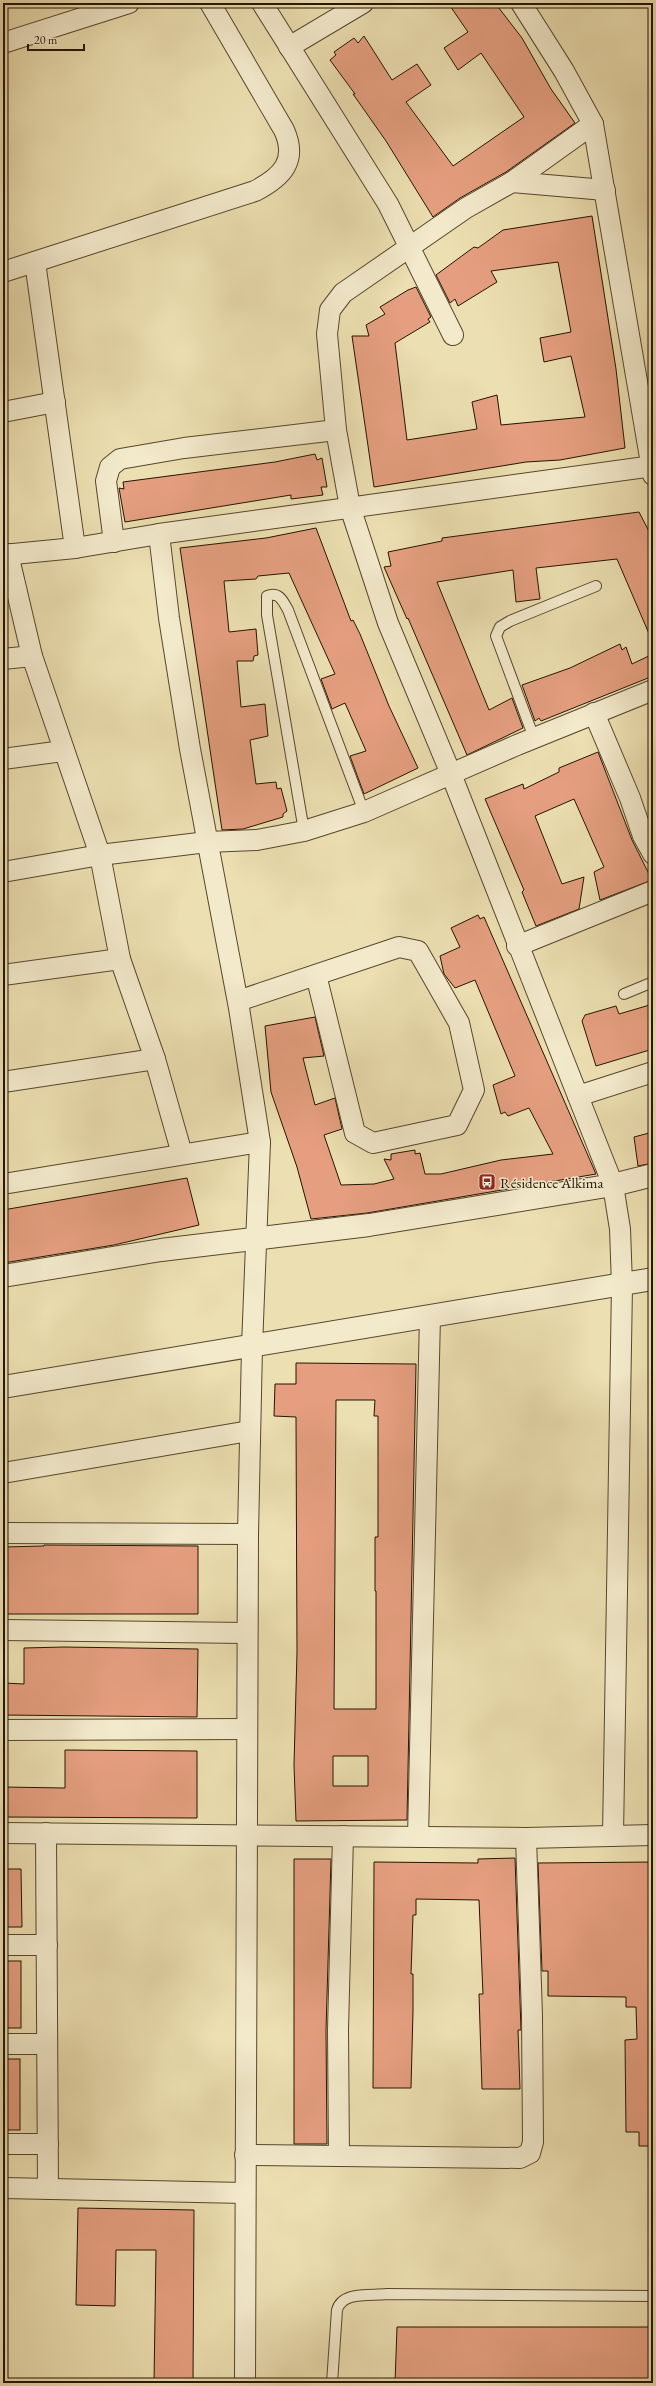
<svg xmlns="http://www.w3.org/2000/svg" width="656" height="2386" font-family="'EB Garamond',serif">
<rect width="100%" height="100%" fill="#ecdfb1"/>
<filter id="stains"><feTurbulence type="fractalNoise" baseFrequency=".005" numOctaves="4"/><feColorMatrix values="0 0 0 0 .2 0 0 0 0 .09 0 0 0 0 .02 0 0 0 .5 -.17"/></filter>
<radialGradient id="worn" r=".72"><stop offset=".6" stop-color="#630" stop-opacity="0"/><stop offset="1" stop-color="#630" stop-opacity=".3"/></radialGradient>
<!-- building -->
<g fill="#e59f80" stroke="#251400" fill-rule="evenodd">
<polygon points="448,3 495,3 522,38 551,89 575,123 506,172 460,198 433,217 386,141 353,94 355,94 330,60 336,55 334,52 354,38 358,43 364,36 392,80 417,64 431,85 406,102 453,166 524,117 481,53 458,70 444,48 468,32"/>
<polygon points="592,216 616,369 625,448 560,460 526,462 374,487 352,336 369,336 366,325 385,314 380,307 408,290 416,287 431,317 428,319 430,322 395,343 407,440 477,429 472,402 497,395 501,425 585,417 571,356 544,362 540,338 571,332 558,262 491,271 497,282 458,306 455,299 450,303 436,275 474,247 478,248 503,230"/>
<polygon points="315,454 317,460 322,458 327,487 321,487 323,495 291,499 291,495 125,522 119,488 124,489 123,482 275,462"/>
<polygon points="639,512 653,539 653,643 617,559 536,568 540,599 516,602 513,570 437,582 489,710 512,698 523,728 467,755 408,618 407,619 384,567 391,566 388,552 442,541 442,538"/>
<polygon points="316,528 351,621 353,620 360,634 389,706 418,768 364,794 350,756 366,751 345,703 332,709 321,679 335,674 289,573 258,576 256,579 224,581 229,632 256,629 258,655 254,656 253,661 237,661 241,707 265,704 268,736 250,740 256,784 276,782 277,789 281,788 287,811 283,814 283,817 243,829 222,830 180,548 266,538"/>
<polygon points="620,644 622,650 626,647 632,664 653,654 653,676 541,721 539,718 535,721 522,685 570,668"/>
<polygon points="598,752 632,840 652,880 600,900 594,872 604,867 574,799 535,816 562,884 584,877 579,909 536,926 522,892 524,890 485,799 523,784 524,789 559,772 559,768"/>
<polygon points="478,915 480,919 484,917 596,1174 367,1213 311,1219 297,1167 271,1092 265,1026 315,1017 324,1056 303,1058 315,1105 335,1098 342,1129 324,1135 341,1185 374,1184 394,1179 384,1159 391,1160 391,1154 415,1150 415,1154 420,1153 425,1174 441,1174 501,1160 553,1154 529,1108 508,1116 505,1112 501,1114 493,1085 515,1076 475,980 455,988 444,974 440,956 460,947 451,928"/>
<polygon points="653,1004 653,1049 596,1066 582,1021 585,1015 616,1006 619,1014"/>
<polygon points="653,1132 653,1163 638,1166 634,1137"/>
<polygon points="187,1178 199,1225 114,1245 3,1263 3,1210"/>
<path d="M296,1363L416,1364L407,1820L296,1821L294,1765L297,1652L296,1417L274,1416L275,1384H296ZM336,1400H375L374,1416H378V1537H375V1591H376V1709H334ZM333,1756H368V1786H333Z"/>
<polygon points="44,1545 198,1546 198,1614 3,1614 3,1547 44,1546"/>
<polygon points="64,1647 198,1649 197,1717 3,1715 3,1683 24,1684 24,1648"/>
<polygon points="65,1750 197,1751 197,1818 3,1817 3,1787 65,1788"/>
<polygon points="515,1858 521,2030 518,2030 520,2089 482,2089 479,1994 483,1994 479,1900 416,1899 416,1915 413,1915 411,1974 413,1974 413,2011 411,2088 373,2088 374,1862 478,1863 478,1859"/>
<polygon points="294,1859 331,1859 326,2030 327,2144 294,2144"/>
<polygon points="653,1862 653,2146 639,2146 639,2132 626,2132 625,2040 637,2039 636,2007 626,2007 626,1997 548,1996 548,1971 542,1971 538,1863"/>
<polygon points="3,1869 21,1869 22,1927 3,1927"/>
<rect x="3" y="1961" width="18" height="67"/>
<rect x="3" y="2059" width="17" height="71"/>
<polygon points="78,2208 194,2210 193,2383 154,2383 156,2250 116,2250 115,2306 76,2305"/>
<polygon points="397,2327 653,2327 653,2383 395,2383"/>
</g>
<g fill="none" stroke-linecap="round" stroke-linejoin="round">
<!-- service casing -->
<g stroke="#57472c" stroke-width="12">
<g id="service">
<polyline points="534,738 496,636 500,627 510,621 596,586"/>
<path d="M304,831L267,615V596C279,591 283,601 288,610L364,812"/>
<polyline points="624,994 653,982"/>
<path d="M332,2383L337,2310C342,2291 370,2296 387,2294L653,2296"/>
</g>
</g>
<!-- minor casing -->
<g stroke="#57472c" stroke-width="22">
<g id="minor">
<polyline points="262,3 388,204 453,335"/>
<polyline points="521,3 564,71 593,124 653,475"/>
<polyline points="3,43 129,3"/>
<polyline points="289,47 363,3"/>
<polyline points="593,124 512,182 466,208 343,293 330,310 327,334 336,430 350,507 388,623 451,774 613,1185 620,1229 622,1285 613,1836"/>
<polyline points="512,182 605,190"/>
<polyline points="35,262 75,548"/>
<path d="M3,272L255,191C282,177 298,161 284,130L210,3"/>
<polyline points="3,412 55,402"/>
<polyline points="159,534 169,618 190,749 239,1008 260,1142 252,1347 248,1534 245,2383"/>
<polyline points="114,542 106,481 110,467 120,459 184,448 336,430"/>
<polyline points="8,554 32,656 100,855 120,959 155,1059 182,1154"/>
<polyline points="3,555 75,548 159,534 653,466"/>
<polyline points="3,659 32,656"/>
<polyline points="594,713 630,798 643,836 653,854"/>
<polyline points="3,759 63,751"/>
<polyline points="3,872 100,855 207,842 257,840 304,831 364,812 517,745 653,690"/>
<polyline points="517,946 653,891"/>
<polyline points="3,975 120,959"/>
<polyline points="238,1001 399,947 418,951 459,1023 474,1090 457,1125 373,1143 355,1133 316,975"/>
<polyline points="3,1082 155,1059"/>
<polyline points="578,1096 653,1072"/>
<polyline points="3,1184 260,1142"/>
<polyline points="3,1473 249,1431"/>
<polyline points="3,1533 248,1534"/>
<polyline points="3,1630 247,1633"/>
<polyline points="3,1730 246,1729"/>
<polyline points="3,1833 526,1838 653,1835"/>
<polyline points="46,1833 48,2189"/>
<polyline points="418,1837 430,1316"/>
<polyline points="3,1945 47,1945"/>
<polyline points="3,2044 47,2044"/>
<polyline points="3,2144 48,2144"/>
<polyline points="245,2155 520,2158 530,2153 533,2142 532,2015 526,1838"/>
<polyline points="339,2156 338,2030 343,1836"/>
<polyline points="3,2188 245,2193"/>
</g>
</g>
<!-- tertiary casing -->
<g stroke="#57472c" stroke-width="24">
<g id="tertiary">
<polyline points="3,1276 161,1250 369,1225 613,1185 653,1175"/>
<polyline points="3,1387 653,1279"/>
</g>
</g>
<!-- service -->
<use href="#service" stroke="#f3eacc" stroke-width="10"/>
<!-- minor -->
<use href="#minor" stroke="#f3eacc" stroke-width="20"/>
<!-- tertiary -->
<use href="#tertiary" stroke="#f3eacc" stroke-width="22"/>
</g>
<!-- icons -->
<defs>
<g id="bus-square" transform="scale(0.9)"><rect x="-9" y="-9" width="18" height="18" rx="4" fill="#8f2418" stroke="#f3eacc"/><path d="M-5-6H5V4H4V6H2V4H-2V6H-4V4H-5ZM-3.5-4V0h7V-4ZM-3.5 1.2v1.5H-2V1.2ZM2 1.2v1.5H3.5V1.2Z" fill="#fff"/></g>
</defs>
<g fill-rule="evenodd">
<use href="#bus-square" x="487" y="1182"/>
</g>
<g text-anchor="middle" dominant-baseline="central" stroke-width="3" stroke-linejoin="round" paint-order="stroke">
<!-- poi labels -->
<g font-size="15" fill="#251400" stroke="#f3eacc" text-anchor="start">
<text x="500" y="1182">Résidence Alkima</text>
</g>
</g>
<!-- margin -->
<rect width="656" height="2386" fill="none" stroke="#ecdfb1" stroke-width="16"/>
<rect x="4" y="4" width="648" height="2378" fill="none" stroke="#251400" stroke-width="2"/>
<rect x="8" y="8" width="640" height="2370" fill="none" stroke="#251400"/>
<!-- scale -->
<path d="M28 44v6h56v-6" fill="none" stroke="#251400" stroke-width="2"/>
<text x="34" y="44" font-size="12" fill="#251400" stroke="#f3eacc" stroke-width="3" paint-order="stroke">20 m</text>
<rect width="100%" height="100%" filter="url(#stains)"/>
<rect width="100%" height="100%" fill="url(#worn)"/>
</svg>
